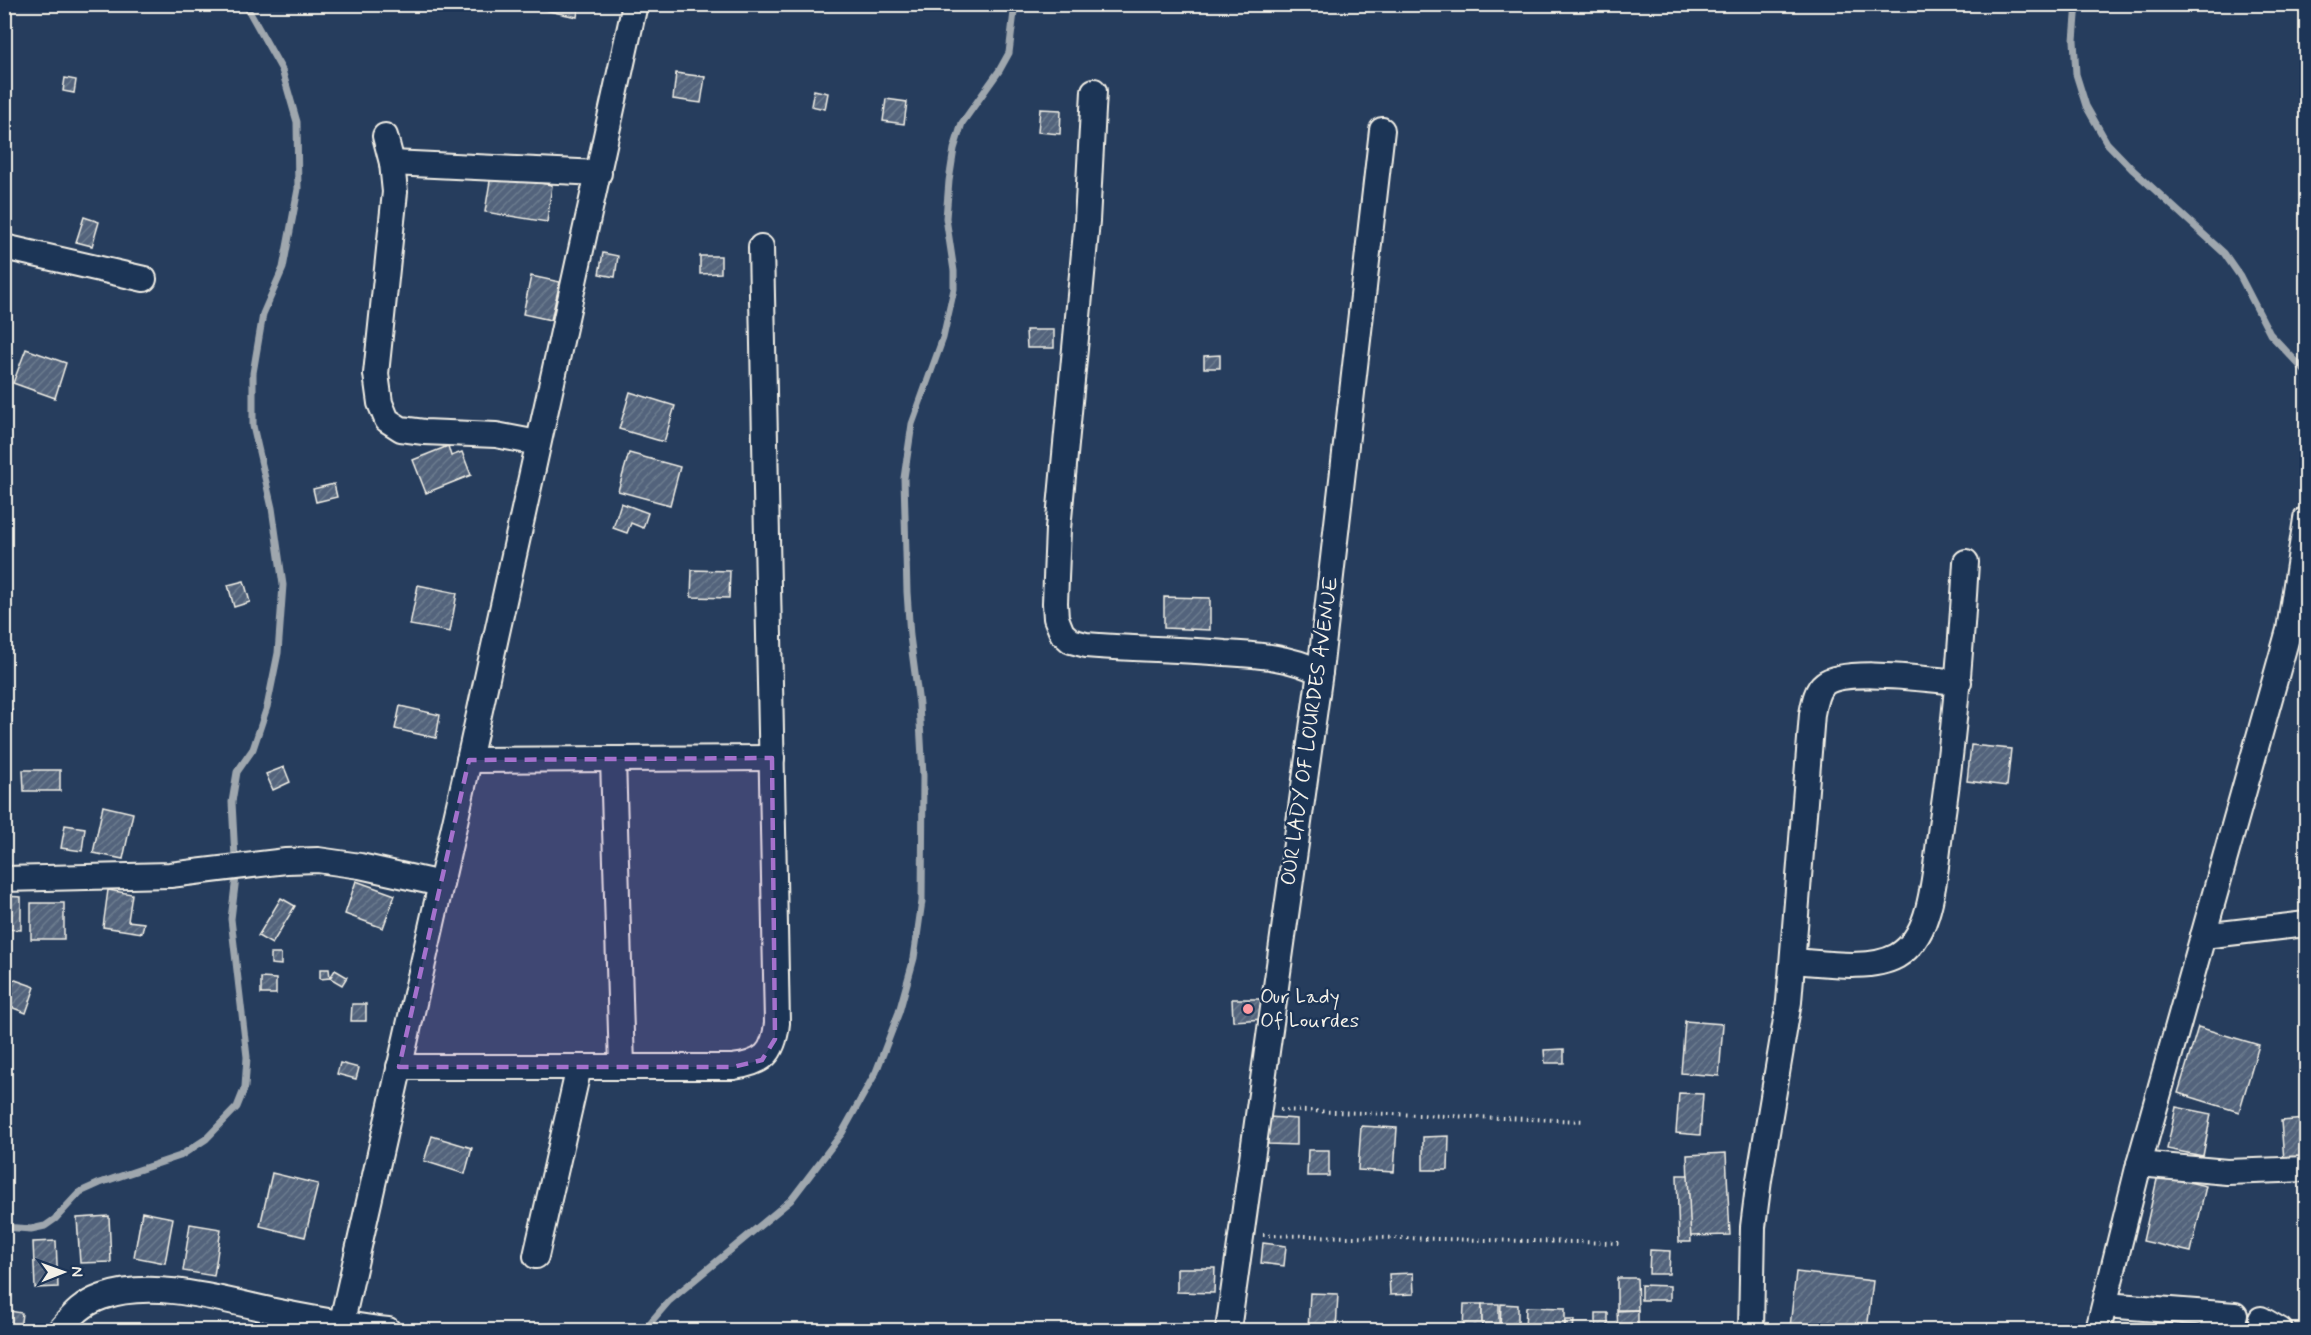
<svg xmlns="http://www.w3.org/2000/svg" width="2311" height="1335" font-family="Mynerve,sans-serif">
<defs>
<pattern id="building-hatch" width="6" height="6" patternUnits="userSpaceOnUse" patternTransform="scale(1.5)"><rect width="6" height="6" fill="#52647b"/><path d="M-1 1l2-2M0 6l6-6M5 7l2-2" fill="none" stroke="#6c7b8e"/></pattern>
</defs>
<rect width="100%" height="100%" fill="#263d5d"/>
<filter id="ink" filterUnits="userSpaceOnUse"><feTurbulence type="fractalNoise" baseFrequency=".0167" numOctaves="2"/><feDisplacementMap in="SourceGraphic" scale="12" xChannelSelector="R" yChannelSelector="G"/><feConvolveMatrix kernelMatrix="1 2 1 2 8 2 1 2 1" color-interpolation-filters="sRGB"/></filter>
<g filter="url(#ink)">
<g fill="none" stroke-linecap="round" stroke-linejoin="round">
<!-- stream -->
<g stroke="#9fa7ae" stroke-width="7">
<polyline points="2077,4 2074,40 2076,74 2086,106 2107,143 2133,170 2224,253 2240,276 2270,334 2306,372"/>
<polyline points="235,858 232,802 237,772 253,749 267,707 278,653 283,585 272,508 253,426 253,373 263,314 283,268 298,189 297,122 282,70 245,4"/>
<polyline points="4,1227 31,1229 45,1226 55,1219 80,1192 100,1183 180,1156 206,1139 237,1107 245,1087 247,1057 231,919 236,877"/>
<polyline points="644,1330 669,1301 791,1200 842,1133 876,1072 899,1012 914,958 922,901 923,776 919,704 910,636 907,592 904,478 912,424 943,338 954,289 954,271 946,218 949,181 954,149 962,123 999,71 1009,53 1015,4"/>
</g>
</g>
<!-- building -->
<g fill="url(#building-hatch)" stroke="#f4f1e8" stroke-width="1.5">
<polygon points="545,4 579,4 577,17 544,10"/>
<polygon points="676,73 705,77 701,103 673,99"/>
<polygon points="65,78 76,80 74,93 63,91"/>
<polygon points="814,90 828,93 825,109 811,106"/>
<polygon points="886,99 907,102 904,124 883,121"/>
<polygon points="1040,109 1061,110 1060,134 1038,132"/>
<polygon points="491,175 552,185 547,222 485,212"/>
<polygon points="84,217 99,222 92,246 76,242"/>
<polygon points="603,253 618,256 615,277 599,274"/>
<polygon points="700,256 721,256 721,273 700,274"/>
<polygon points="531,276 560,282 551,320 523,314"/>
<polygon points="1026,330 1054,330 1054,348 1027,348"/>
<polygon points="26,349 66,363 55,398 13,383"/>
<polygon points="1220,355 1220,368 1204,368 1204,356"/>
<polygon points="630,392 675,406 664,442 619,429"/>
<polygon points="448,446 451,456 462,452 471,475 426,493 413,460"/>
<polygon points="629,453 680,467 670,505 618,491"/>
<polygon points="334,484 337,497 316,502 313,489"/>
<polygon points="621,503 648,513 643,528 631,523 627,533 613,528"/>
<polygon points="692,570 730,571 729,598 691,597"/>
<polygon points="244,581 250,602 234,607 228,585"/>
<polygon points="418,585 457,593 450,632 410,625"/>
<polygon points="1164,597 1210,598 1210,630 1164,628"/>
<polygon points="400,706 440,715 436,738 395,729"/>
<polygon points="4,710 12,710 11,737 4,737"/>
<polygon points="1971,745 2011,749 2007,786 1967,781"/>
<polygon points="284,767 290,782 273,790 266,774"/>
<polygon points="23,770 60,770 60,791 24,791"/>
<polygon points="103,806 133,813 123,859 93,853"/>
<polygon points="65,825 85,828 82,851 61,848"/>
<polygon points="356,881 395,895 383,928 345,914"/>
<polygon points="108,890 132,894 128,921 144,923 142,933 103,927"/>
<polygon points="4,896 21,897 21,930 4,929"/>
<polygon points="281,898 295,906 272,944 258,936"/>
<rect x="31" y="903" width="33" height="36"/>
<polygon points="271,954 281,954 281,965 271,964"/>
<polygon points="320,969 329,969 330,978 320,979"/>
<polygon points="335,970 347,977 342,985 330,978"/>
<polygon points="4,976 35,987 26,1013 6,1005 11,991 4,989"/>
<polygon points="261,978 276,979 276,994 261,994"/>
<polygon points="1232,999 1263,999 1264,1019 1233,1021"/>
<polygon points="352,1004 366,1004 366,1021 351,1021"/>
<polygon points="1685,1021 1723,1024 1719,1076 1681,1073"/>
<polygon points="2198,1027 2259,1045 2239,1112 2178,1093"/>
<polygon points="1564,1049 1564,1063 1545,1063 1544,1050"/>
<polygon points="340,1063 359,1068 356,1079 337,1074"/>
<polygon points="2302,1076 2306,1076 2306,1110 2304,1111"/>
<polygon points="1679,1093 1703,1094 1700,1135 1676,1133"/>
<polygon points="2176,1107 2211,1114 2203,1156 2167,1149"/>
<polygon points="1269,1117 1297,1119 1297,1145 1268,1144"/>
<polygon points="2306,1119 2306,1159 2284,1161 2281,1121"/>
<polygon points="1361,1126 1397,1128 1394,1172 1358,1170"/>
<polygon points="432,1136 472,1148 465,1174 424,1161"/>
<polygon points="1449,1136 1448,1170 1423,1170 1423,1137"/>
<polygon points="1308,1150 1329,1150 1329,1176 1307,1176"/>
<polygon points="1726,1153 1730,1235 1690,1236 1687,1155"/>
<polygon points="272,1173 318,1184 305,1237 260,1226"/>
<polygon points="1677,1175 1688,1175 1691,1242 1679,1242"/>
<polygon points="2158,1175 2206,1186 2191,1252 2143,1241"/>
<polygon points="142,1212 173,1218 165,1263 134,1257"/>
<polygon points="109,1216 111,1262 80,1263 77,1218"/>
<polygon points="190,1224 221,1229 214,1276 183,1271"/>
<polygon points="56,1241 58,1287 35,1288 33,1242"/>
<polygon points="1263,1243 1286,1246 1284,1266 1261,1263"/>
<polygon points="1650,1250 1670,1251 1669,1274 1649,1274"/>
<polygon points="1177,1268 1215,1268 1214,1293 1177,1292"/>
<polygon points="1796,1272 1873,1281 1867,1330 1817,1330 1790,1327"/>
<polygon points="1413,1273 1414,1294 1390,1295 1389,1274"/>
<polygon points="1617,1278 1637,1278 1638,1310 1617,1310"/>
<polygon points="1641,1285 1670,1286 1670,1300 1641,1300"/>
<polygon points="1310,1293 1338,1294 1336,1330 1308,1330"/>
<polygon points="1464,1304 1482,1304 1482,1330 1463,1330"/>
<rect x="1482" y="1304" width="17" height="26"/>
<polygon points="1501,1304 1518,1305 1518,1330 1500,1330"/>
<polygon points="1526,1307 1565,1308 1565,1330 1525,1330"/>
<polygon points="4,1310 22,1313 20,1330 4,1330"/>
<polygon points="1638,1310 1638,1330 1618,1330 1617,1311"/>
<rect x="1596" y="1313" width="12" height="15"/>
<polygon points="1565,1320 1574,1320 1573,1330 1565,1330"/>
</g>
<g fill="none" stroke-linecap="round" stroke-linejoin="round">
<!-- minor casing -->
<g stroke="#f4f1e8" stroke-width="28">
<g id="minor">
<path d="M1094,91L1087,221L1058,529L1055,603L1056,618L1062,633L1071,641L1086,645C1132,649 1179,649 1225,653C1259,655 1290,657 1320,672"/>
<polyline points="385,136 392,163 395,192 376,374 380,403 387,420 401,429 424,432 496,435 538,443"/>
<polyline points="392,163 599,173"/>
<polyline points="4,247 144,279"/>
<polyline points="613,759 622,1067"/>
<polyline points="469,760 772,758"/>
<polyline points="4,879 170,875 286,861 318,860 360,866 441,884"/>
<polyline points="2203,936 2306,924"/>
<path d="M1793,961C1824,963 1870,971 1897,956C1912,947 1921,932 1926,916C1935,889 1937,854 1941,826C1954,738 1961,650 1966,562"/>
<path d="M399,1067H733C763,1063 774,1054 777,1023L761,247"/>
<polyline points="2139,1164 2227,1172 2306,1169"/>
<polyline points="536,1256 579,1067"/>
<polyline points="2105,1305 2235,1315"/>
<polyline points="2261,1319 2280,1330"/>
<path d="M60,1330C73,1315 82,1304 102,1297C154,1278 226,1301 279,1312C315,1319 351,1326 388,1330"/>
<polyline points="340,1330 469,760 635,4"/>
<polyline points="1228,1330 1320,672 1382,130"/>
<path d="M1751,1330L1753,1227L1759,1180L1789,1002L1812,714C1814,704 1816,690 1824,684C1845,667 1930,680 1959,682"/>
<polyline points="2098,1330 2139,1164 2289,630 2306,519"/>
</g>
</g>
<!-- path -->
<g stroke="#f4f1e8" stroke-width="4" stroke-dasharray="1.5 4.5" stroke-linecap="butt">
<polyline points="1280,1110 1585,1121"/>
<polyline points="1263,1235 1620,1243"/>
</g>
<!-- minor -->
<use href="#minor" stroke="#1d3557" stroke-width="24"/>
</g>
</g>
<!-- marked area -->
<path fill="#a571cd" fill-opacity="0.2" stroke="#a571cd" stroke-width="4.5" stroke-dasharray="12 8" stroke-linejoin="round" d="M772,758L775,1039L762,1060L733,1067H399L469,760Z"/>
<!-- markers -->
<circle fill="#ff9aa2" stroke="#1d3557" stroke-width="2" cx="1248" cy="1009" r="6"/>
<g text-anchor="middle" dominant-baseline="central" stroke-width="5" stroke-linejoin="round" paint-order="stroke">
<!-- street labels -->
<g font-size="21" fill="#f4f1e8" stroke="#1d3557">
<text transform="translate(1310 731) rotate(-82)">OUR LADY OF LOURDES AVENUE</text>
</g>
<!-- poi labels -->
<g font-size="21" fill="#f4f1e8" stroke="#1d3557" text-anchor="start">
<text x="1260" y="997">Our Lady<tspan x="1260" dy="24">Of Lourdes</tspan></text>
</g>
</g>
<!-- margin -->
<rect width="2311" height="1335" fill="none" stroke="#1d3557" stroke-width="24"/>
<rect x="12" y="12" width="2287" height="1311" fill="none" stroke="#f4f1e8" stroke-width="2" filter="url(#ink)"/>
<!-- north arrow -->
<g transform="translate(63 1272) rotate(89)" stroke="#1d3557" stroke-width="4.5" paint-order="stroke">
<path d="M0-4.5L10 22L0 15L-10 22Z" fill="#f4f1e8"/>
<text y="-9" font-size="16" font-weight="bold" text-anchor="middle" fill="#f4f1e8">N</text>
</g>
</svg>
